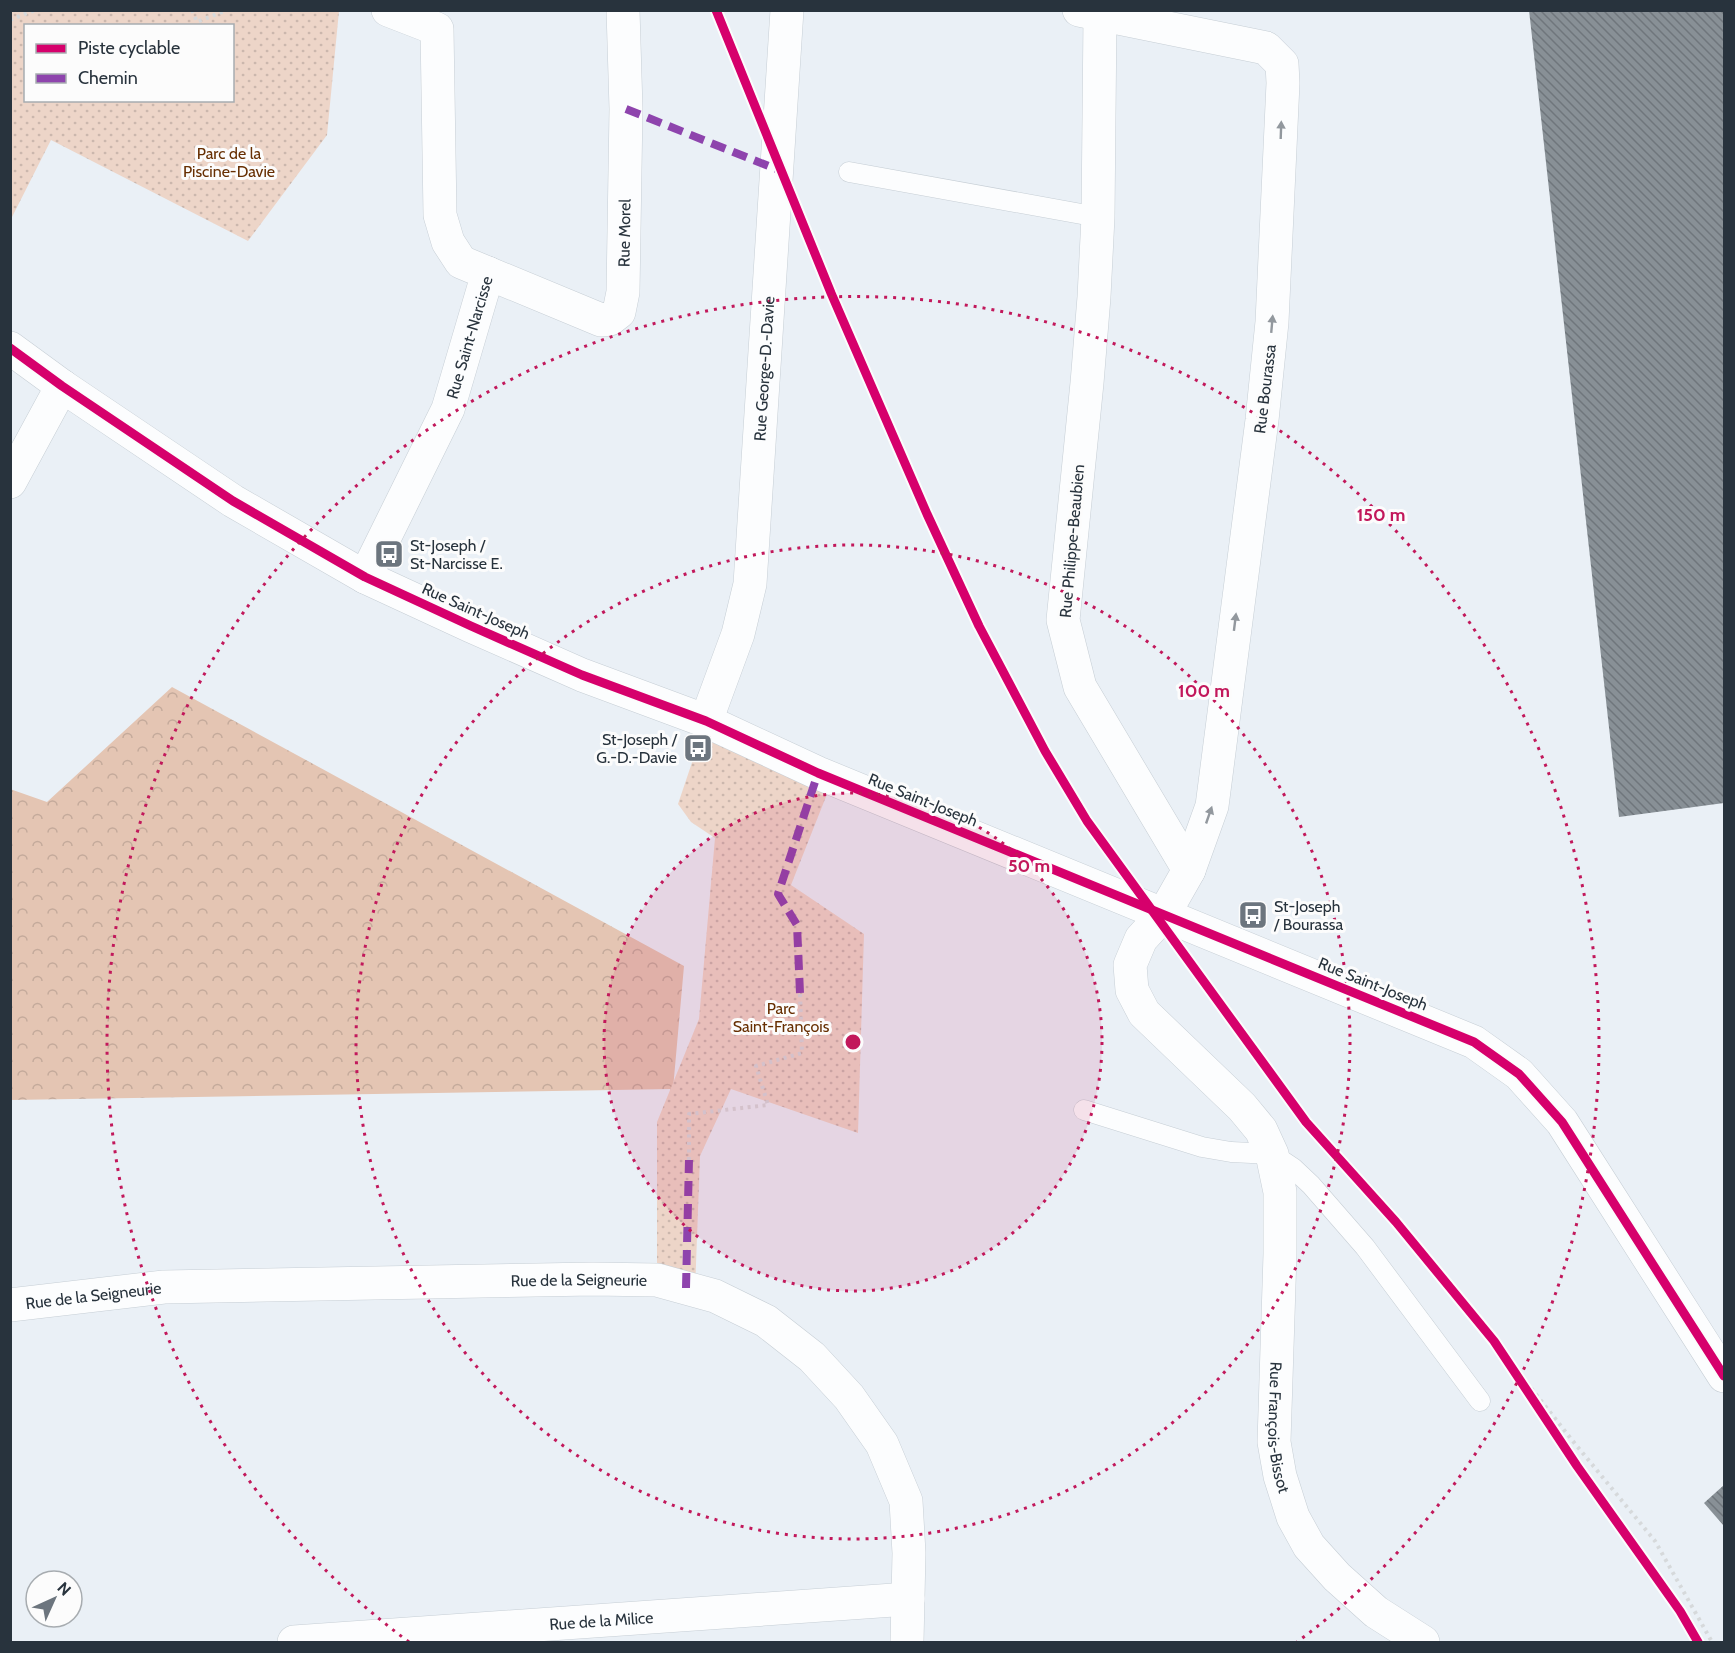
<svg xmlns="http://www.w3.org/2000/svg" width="1735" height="1653" font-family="Cabin,sans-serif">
<defs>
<pattern id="forest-crowns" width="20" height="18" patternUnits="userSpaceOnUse" patternTransform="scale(1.5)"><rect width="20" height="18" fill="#e4c5b3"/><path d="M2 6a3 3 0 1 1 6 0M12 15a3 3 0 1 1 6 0" fill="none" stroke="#c4aa9b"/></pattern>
<pattern id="park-dots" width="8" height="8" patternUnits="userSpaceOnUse" patternTransform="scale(1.5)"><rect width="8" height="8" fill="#edd5c8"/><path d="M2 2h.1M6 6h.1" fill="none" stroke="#cbb7ad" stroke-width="1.8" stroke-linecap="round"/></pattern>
<pattern id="building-back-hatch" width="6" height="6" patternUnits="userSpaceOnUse" patternTransform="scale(1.5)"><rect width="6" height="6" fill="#889096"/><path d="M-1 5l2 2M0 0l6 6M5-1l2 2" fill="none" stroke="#6f767c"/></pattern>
</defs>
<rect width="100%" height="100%" fill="#eaf0f6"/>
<!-- forest -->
<polygon fill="url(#forest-crowns)" points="172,687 684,966 673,1089 11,1100 10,789 47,802"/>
<!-- park -->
<g fill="url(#park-dots)" fill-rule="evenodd">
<path d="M11,10L339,11L327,135L248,241L51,140L11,219ZM26,26H232V100H26Z"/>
<polygon points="706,721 833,779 791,885 864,934 858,1133 731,1089 700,1156 695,1291 657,1280 657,1122 699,1019 715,838 691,822 678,804"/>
</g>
<!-- building -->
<g fill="url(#building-back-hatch)">
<polygon points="1529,10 1724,10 1724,803 1619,817"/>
<polygon points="1724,1485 1724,1526 1704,1503"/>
</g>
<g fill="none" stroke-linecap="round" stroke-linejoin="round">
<!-- lane casing -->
<g stroke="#c6ced5" stroke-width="21">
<g id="lane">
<polyline points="849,172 1098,217"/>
<polyline points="1084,1110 1202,1147 1231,1152 1272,1154 1293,1168 1311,1185 1365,1247 1480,1401"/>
</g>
</g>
<!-- street casing -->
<g stroke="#c6ced5" stroke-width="34">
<g id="street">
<path id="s1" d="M388,10L437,29L440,215L448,242L461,262L601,320L610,319L619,312L623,292L626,109L623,10"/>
<path id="s2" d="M1079,10L1266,48L1282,64L1283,83L1272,322L1262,420L1212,806L1189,870L1164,914L1141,939L1130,965L1132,990L1144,1013L1242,1107L1261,1130L1272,1154L1280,1192V1254L1274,1442L1280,1476L1293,1517L1309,1546L1337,1577L1376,1612L1423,1642"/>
<polyline points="1100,16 1098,217 1094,297 1087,383 1063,620 1080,687 1189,870"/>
<polyline points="10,482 62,386"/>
<path id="s3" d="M365,577L448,409L488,273"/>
<path id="s4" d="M706,721L738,634L750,584L787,10"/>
<path id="s5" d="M10,1305L164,1287L593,1279L657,1280L715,1296L766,1321L812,1357L849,1397L882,1444L906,1501L909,1553L907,1642"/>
<path id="s6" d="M294,1642L908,1599"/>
</g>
</g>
<!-- secondary casing -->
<g stroke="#c6ced5" stroke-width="34">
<polyline id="secondary" points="10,348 62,386 233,501 365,577 471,626 582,675 706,721 818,773 1474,1042 1519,1074 1562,1122 1724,1376"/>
</g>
<!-- path -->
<g stroke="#d6d9db" stroke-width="4" stroke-dasharray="3 4.5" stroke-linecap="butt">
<polyline points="192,10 197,22 227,10"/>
<polyline points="10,20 35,10"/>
<polyline points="689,1160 689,1114 768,1105 756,1066 802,1053 800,993"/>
<polyline points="1494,1341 1572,1440 1655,1541 1712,1642"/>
</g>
<!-- lane -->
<use href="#lane" stroke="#fcfdfe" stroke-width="20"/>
<!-- street -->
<use href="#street" stroke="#fcfdfe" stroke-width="33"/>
<!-- secondary -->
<use href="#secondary" stroke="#fcfdfe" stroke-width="33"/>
<!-- quiet -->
<g stroke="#8e44ad" stroke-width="8" stroke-dasharray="15 8" stroke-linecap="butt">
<polyline points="626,109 776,169"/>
<polyline points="800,993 797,925 778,894 818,773"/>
<polyline points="686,1288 689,1160"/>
</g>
<!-- cycleway casing -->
<g stroke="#fcfcfc" stroke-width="13">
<g id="cycleway">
<polyline points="716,10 831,293 927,514 979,626 1045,751 1087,821 1306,1122 1396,1222 1494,1341 1577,1466 1680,1611 1698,1642"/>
<polyline points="10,348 62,386 233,501 365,577 471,626 582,675 706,721 818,773 1474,1042 1519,1074 1562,1122 1724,1376"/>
</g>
</g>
<!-- cycleway -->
<use href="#cycleway" stroke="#d6006c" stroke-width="9"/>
</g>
<!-- one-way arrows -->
<defs><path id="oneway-solid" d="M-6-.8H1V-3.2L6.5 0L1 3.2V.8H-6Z" transform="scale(1.5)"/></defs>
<g fill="#92989e">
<use href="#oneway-solid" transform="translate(1281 130) rotate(-88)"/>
<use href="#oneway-solid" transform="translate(1272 324) rotate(-85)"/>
<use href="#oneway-solid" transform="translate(1235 622) rotate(-83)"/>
<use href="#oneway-solid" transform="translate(1209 815) rotate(-71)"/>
</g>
<!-- distance rings -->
<circle cx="853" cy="1042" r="249" fill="#c2185b" fill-opacity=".12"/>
<g fill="none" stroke="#c2185b" stroke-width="3" stroke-dasharray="3 6">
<circle cx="853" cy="1042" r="249"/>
<circle cx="853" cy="1042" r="497"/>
<path d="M409 1642A746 746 0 1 1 1297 1642"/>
</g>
<!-- icons -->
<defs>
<g id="bus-square" transform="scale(1.5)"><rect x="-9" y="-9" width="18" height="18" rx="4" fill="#6c757e" stroke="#fcfcfc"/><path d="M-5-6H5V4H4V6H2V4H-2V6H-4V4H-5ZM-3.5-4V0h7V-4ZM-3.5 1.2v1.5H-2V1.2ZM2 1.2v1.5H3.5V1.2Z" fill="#fff"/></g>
</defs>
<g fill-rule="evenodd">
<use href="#bus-square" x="389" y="554"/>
<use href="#bus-square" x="698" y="748"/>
<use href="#bus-square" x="1253" y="915"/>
</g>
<g text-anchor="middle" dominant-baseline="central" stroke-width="6" stroke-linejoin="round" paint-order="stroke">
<!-- park labels -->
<g font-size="16" fill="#672f02" stroke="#fcfcfc">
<text x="229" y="153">Parc de la<tspan x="229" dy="18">Piscine-Davie</tspan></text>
<text x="781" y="1008">Parc<tspan x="781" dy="18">Saint-François</tspan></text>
</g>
<!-- street labels -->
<g font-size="16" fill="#28333d" stroke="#fcfcfc">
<text stroke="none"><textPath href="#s1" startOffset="542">Rue Morel</textPath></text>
<text stroke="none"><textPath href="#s3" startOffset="262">Rue Saint-Narcisse</textPath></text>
<text stroke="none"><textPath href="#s4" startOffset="360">Rue George-D.-Davie</textPath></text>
<text transform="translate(1265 389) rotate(-83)">Rue Bourassa</text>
<text transform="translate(1072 541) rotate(-85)">Rue Philippe-Beaubien</text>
<text transform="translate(476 611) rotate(24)">Rue Saint-Joseph</text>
<text transform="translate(923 800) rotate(22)">Rue Saint-Joseph</text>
<text transform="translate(1373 984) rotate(22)">Rue Saint-Joseph</text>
<text stroke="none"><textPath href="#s5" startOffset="570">Rue de la Seigneurie</textPath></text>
<text stroke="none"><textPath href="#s5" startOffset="84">Rue de la Seigneurie</textPath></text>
<text stroke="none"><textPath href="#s2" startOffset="1658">Rue François-Bissot</textPath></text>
<text stroke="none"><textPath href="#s6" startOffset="308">Rue de la Milice</textPath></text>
</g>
<!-- poi labels -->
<g font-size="16" fill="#28333d" stroke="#fcfcfc" text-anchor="start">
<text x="410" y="545">St-Joseph /<tspan x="410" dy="18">St-Narcisse E.</tspan></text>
<text x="677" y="739" text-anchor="end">St-Joseph /<tspan x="677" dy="18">G.-D.-Davie</tspan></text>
<text x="1274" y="906">St-Joseph<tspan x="1274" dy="18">/ Bourassa</tspan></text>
</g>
</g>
<circle cx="853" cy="1042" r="9" fill="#c2185b" stroke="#fcfcfc" stroke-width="3"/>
<g font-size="18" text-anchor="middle" font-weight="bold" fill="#c2185b" stroke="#fcfcfc" stroke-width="6" stroke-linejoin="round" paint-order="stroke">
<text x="1381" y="521">150 m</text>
<text x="1204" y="697">100 m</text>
<text x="1029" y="872">50 m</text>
</g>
<!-- border -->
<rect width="1735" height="1653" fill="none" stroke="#28333d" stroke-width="24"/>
<!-- legend -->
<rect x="24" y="24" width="210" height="78" fill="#fcfcfc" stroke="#a7acb0" stroke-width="1.5"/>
<rect x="36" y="44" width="30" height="9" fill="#d6006c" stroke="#a7acb0" stroke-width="1.5"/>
<text x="78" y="54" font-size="18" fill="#28333d">Piste cyclable</text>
<rect x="36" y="74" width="30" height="9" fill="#8e44ad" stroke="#a7acb0" stroke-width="1.5"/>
<text x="78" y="84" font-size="18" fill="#28333d">Chemin</text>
<!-- north arrow -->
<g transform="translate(54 1599) rotate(45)"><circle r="28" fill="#fcfcfc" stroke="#a7acb0" stroke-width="1.5"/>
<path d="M0-4.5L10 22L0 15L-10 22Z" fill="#6c757e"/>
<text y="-9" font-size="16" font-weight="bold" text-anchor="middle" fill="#28333d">N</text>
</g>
</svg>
